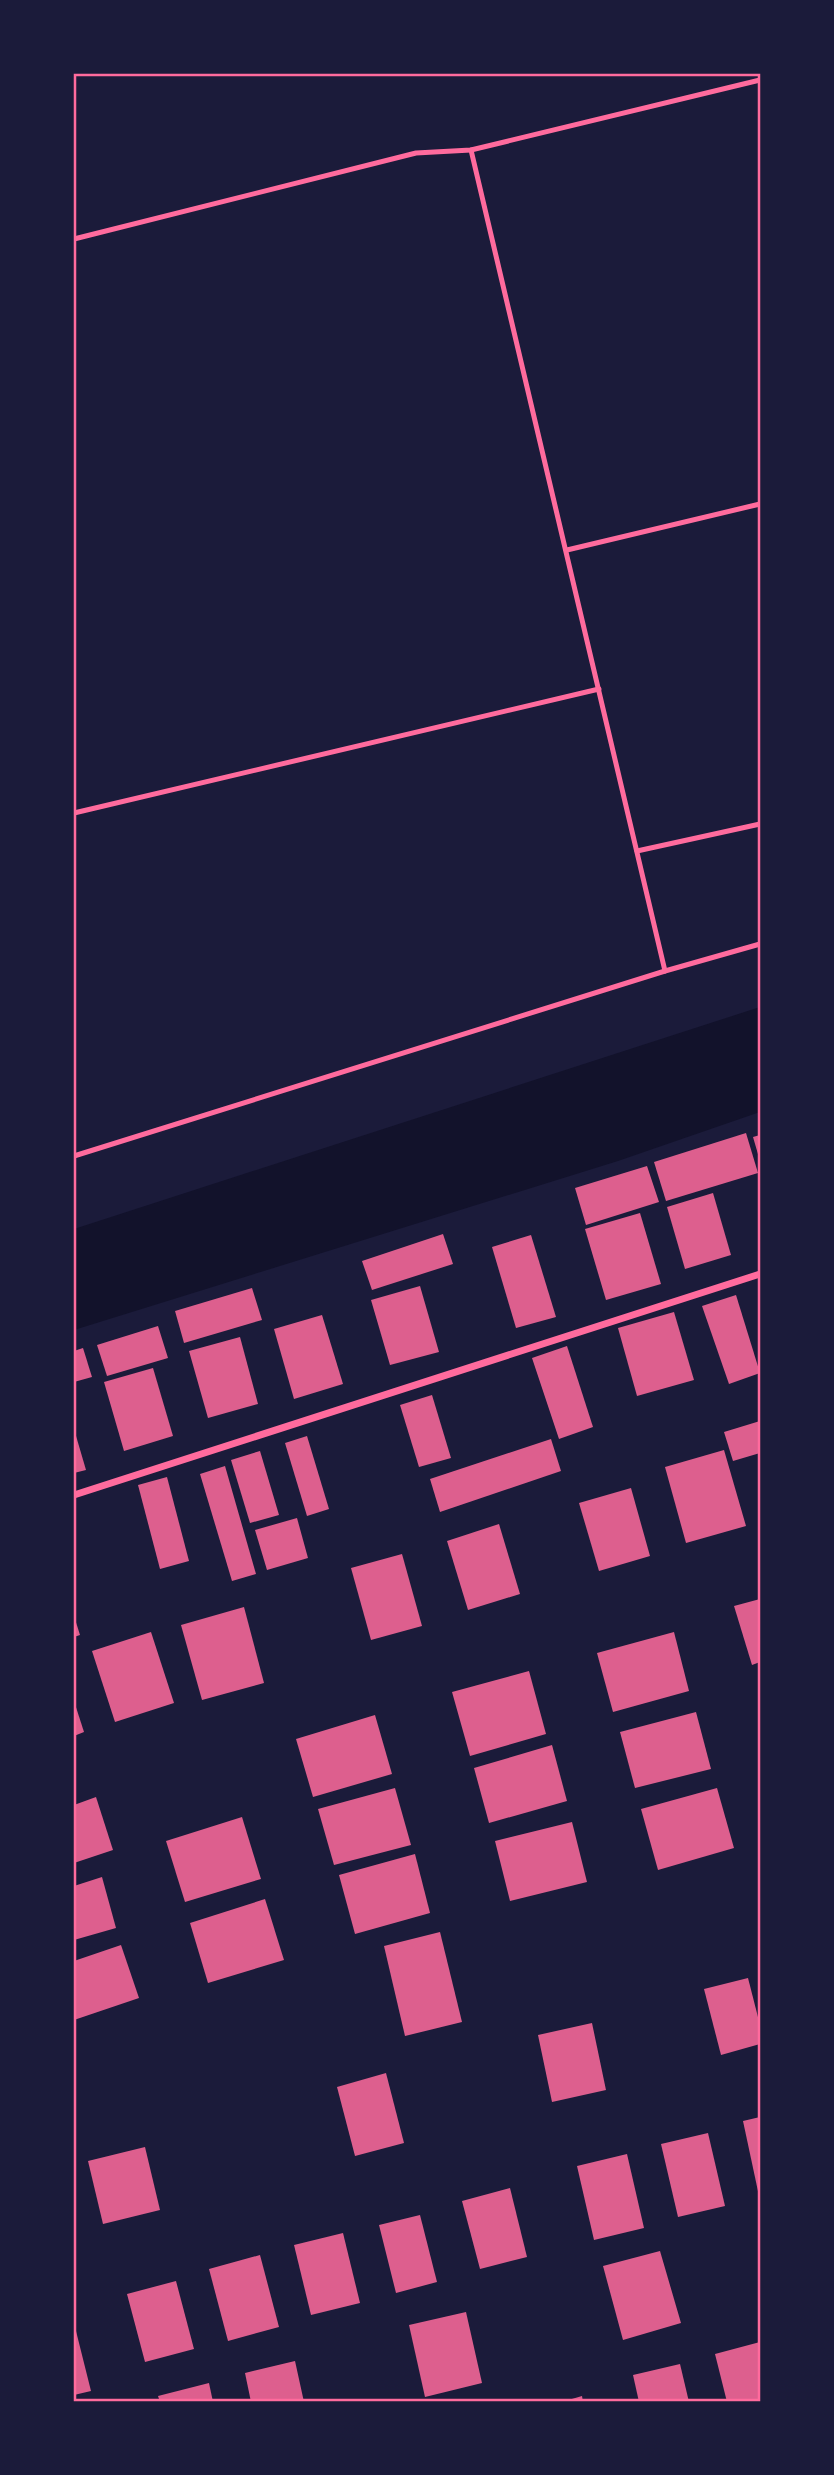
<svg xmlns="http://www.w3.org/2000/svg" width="834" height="2475" font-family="'Roboto Serif',serif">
<rect width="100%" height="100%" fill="#1b1b3a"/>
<!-- water -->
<polygon fill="#12122b" points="760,1007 760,1112 618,1161 74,1330 74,1229"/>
<!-- building -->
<g fill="#dd5f8e">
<polygon points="746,1133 758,1173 666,1201 654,1162"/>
<polygon points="760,1135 760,1161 753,1137"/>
<polygon points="647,1166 659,1202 586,1225 575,1188"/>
<polygon points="713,1193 731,1255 685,1269 667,1207"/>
<polygon points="640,1213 661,1284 606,1300 585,1229"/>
<polygon points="443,1234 453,1264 372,1290 362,1261"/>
<polygon points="531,1235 556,1317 516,1328 492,1247"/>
<polygon points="420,1286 439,1352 390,1365 371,1300"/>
<polygon points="252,1288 262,1320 184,1343 175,1311"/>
<polygon points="736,1295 760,1373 729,1384 702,1306"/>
<polygon points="674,1312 694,1380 637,1396 618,1328"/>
<polygon points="322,1315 343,1384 294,1399 274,1329"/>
<polygon points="158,1326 168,1358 107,1376 97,1345"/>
<polygon points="240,1337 258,1404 208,1418 189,1351"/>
<polygon points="567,1346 593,1427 559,1439 532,1358"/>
<polygon points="83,1348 92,1377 74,1382 74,1351"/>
<polygon points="153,1368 173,1436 124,1451 104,1382"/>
<polygon points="432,1395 451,1458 419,1467 400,1405"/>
<polygon points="760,1421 760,1453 733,1461 724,1432"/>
<polygon points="74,1429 86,1470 74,1473"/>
<polygon points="307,1436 329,1509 307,1516 285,1443"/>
<polygon points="551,1439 561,1471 440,1512 430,1479"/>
<polygon points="724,1450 746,1526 686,1543 665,1467"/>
<polygon points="260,1451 279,1515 250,1523 231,1460"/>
<polygon points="225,1466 256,1574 232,1581 200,1474"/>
<polygon points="167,1477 189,1561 160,1569 138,1485"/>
<polygon points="631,1488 650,1556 599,1571 579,1503"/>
<polygon points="297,1518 308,1558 267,1570 255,1530"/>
<polygon points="499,1524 520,1594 468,1610 447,1541"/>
<polygon points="402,1554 422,1626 371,1640 351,1568"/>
<polygon points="760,1599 760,1662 752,1665 734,1606"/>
<polygon points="244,1607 264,1683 202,1700 181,1625"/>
<polygon points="74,1616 80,1635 74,1637"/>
<polygon points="151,1632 174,1703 115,1722 92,1651"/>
<polygon points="674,1632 689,1691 613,1712 597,1653"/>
<polygon points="529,1671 546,1734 470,1756 452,1692"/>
<polygon points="74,1701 84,1732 74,1736"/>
<polygon points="696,1712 711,1769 635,1788 620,1732"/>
<polygon points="375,1715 392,1774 313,1797 296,1739"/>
<polygon points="552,1745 567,1801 489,1823 474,1768"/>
<polygon points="395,1788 411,1845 334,1865 318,1809"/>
<polygon points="717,1788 734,1848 658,1870 641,1809"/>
<polygon points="96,1797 113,1850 74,1863 74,1805"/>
<polygon points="242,1817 261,1879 185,1902 166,1841"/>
<polygon points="572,1822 587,1882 510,1901 495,1841"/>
<polygon points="415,1854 430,1913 355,1934 339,1875"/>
<polygon points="102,1877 116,1928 74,1940 74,1886"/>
<polygon points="265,1899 284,1960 208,1983 190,1923"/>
<polygon points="440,1932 462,2022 405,2036 384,1946"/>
<polygon points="121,1945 139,1998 74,2020 74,1961"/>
<polygon points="748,1978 760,2025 760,2044 721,2055 704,1989"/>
<polygon points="592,2023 606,2090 552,2102 538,2035"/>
<polygon points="386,2073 404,2143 355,2156 337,2087"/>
<polygon points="760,2117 760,2196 759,2196 743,2121"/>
<polygon points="708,2133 725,2206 678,2217 661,2144"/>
<polygon points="145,2147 160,2210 103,2224 88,2161"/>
<polygon points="627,2154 644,2228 594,2240 577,2166"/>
<polygon points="510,2188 527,2257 480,2269 462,2201"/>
<polygon points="420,2215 437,2282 396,2293 379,2225"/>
<polygon points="343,2233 360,2303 311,2315 294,2245"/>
<polygon points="660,2251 681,2323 623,2340 603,2266"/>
<polygon points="260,2255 279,2327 228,2341 209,2269"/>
<polygon points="176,2281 194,2349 145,2362 127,2294"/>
<polygon points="466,2312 482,2383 425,2397 409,2325"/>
<polygon points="74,2323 91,2391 74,2395"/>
<polygon points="760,2342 760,2402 727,2402 715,2354"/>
<polygon points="295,2361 304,2402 251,2402 245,2373"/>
<polygon points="680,2364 689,2402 639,2402 633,2375"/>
<polygon points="209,2383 213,2402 160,2402 158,2396"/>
<polygon points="582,2396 583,2402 565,2402 565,2401"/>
</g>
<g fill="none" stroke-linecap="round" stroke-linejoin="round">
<!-- service -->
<g stroke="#ff6b9d" stroke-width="5">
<polyline points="74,239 416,153 471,150 760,80"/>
<polyline points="567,550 760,504"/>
<polyline points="74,813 599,689"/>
<polyline points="637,851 760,824"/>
<polyline points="665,971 760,944"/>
<polyline points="74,1156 665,971 471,150"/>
</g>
<!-- minor -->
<polyline stroke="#ff6b9d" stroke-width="7" points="74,1495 760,1274"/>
</g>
<!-- border -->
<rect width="834" height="2475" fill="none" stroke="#1b1b3a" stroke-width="150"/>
<rect x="75" y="75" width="684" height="2325" fill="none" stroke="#ff6b9d" stroke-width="2.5"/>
</svg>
